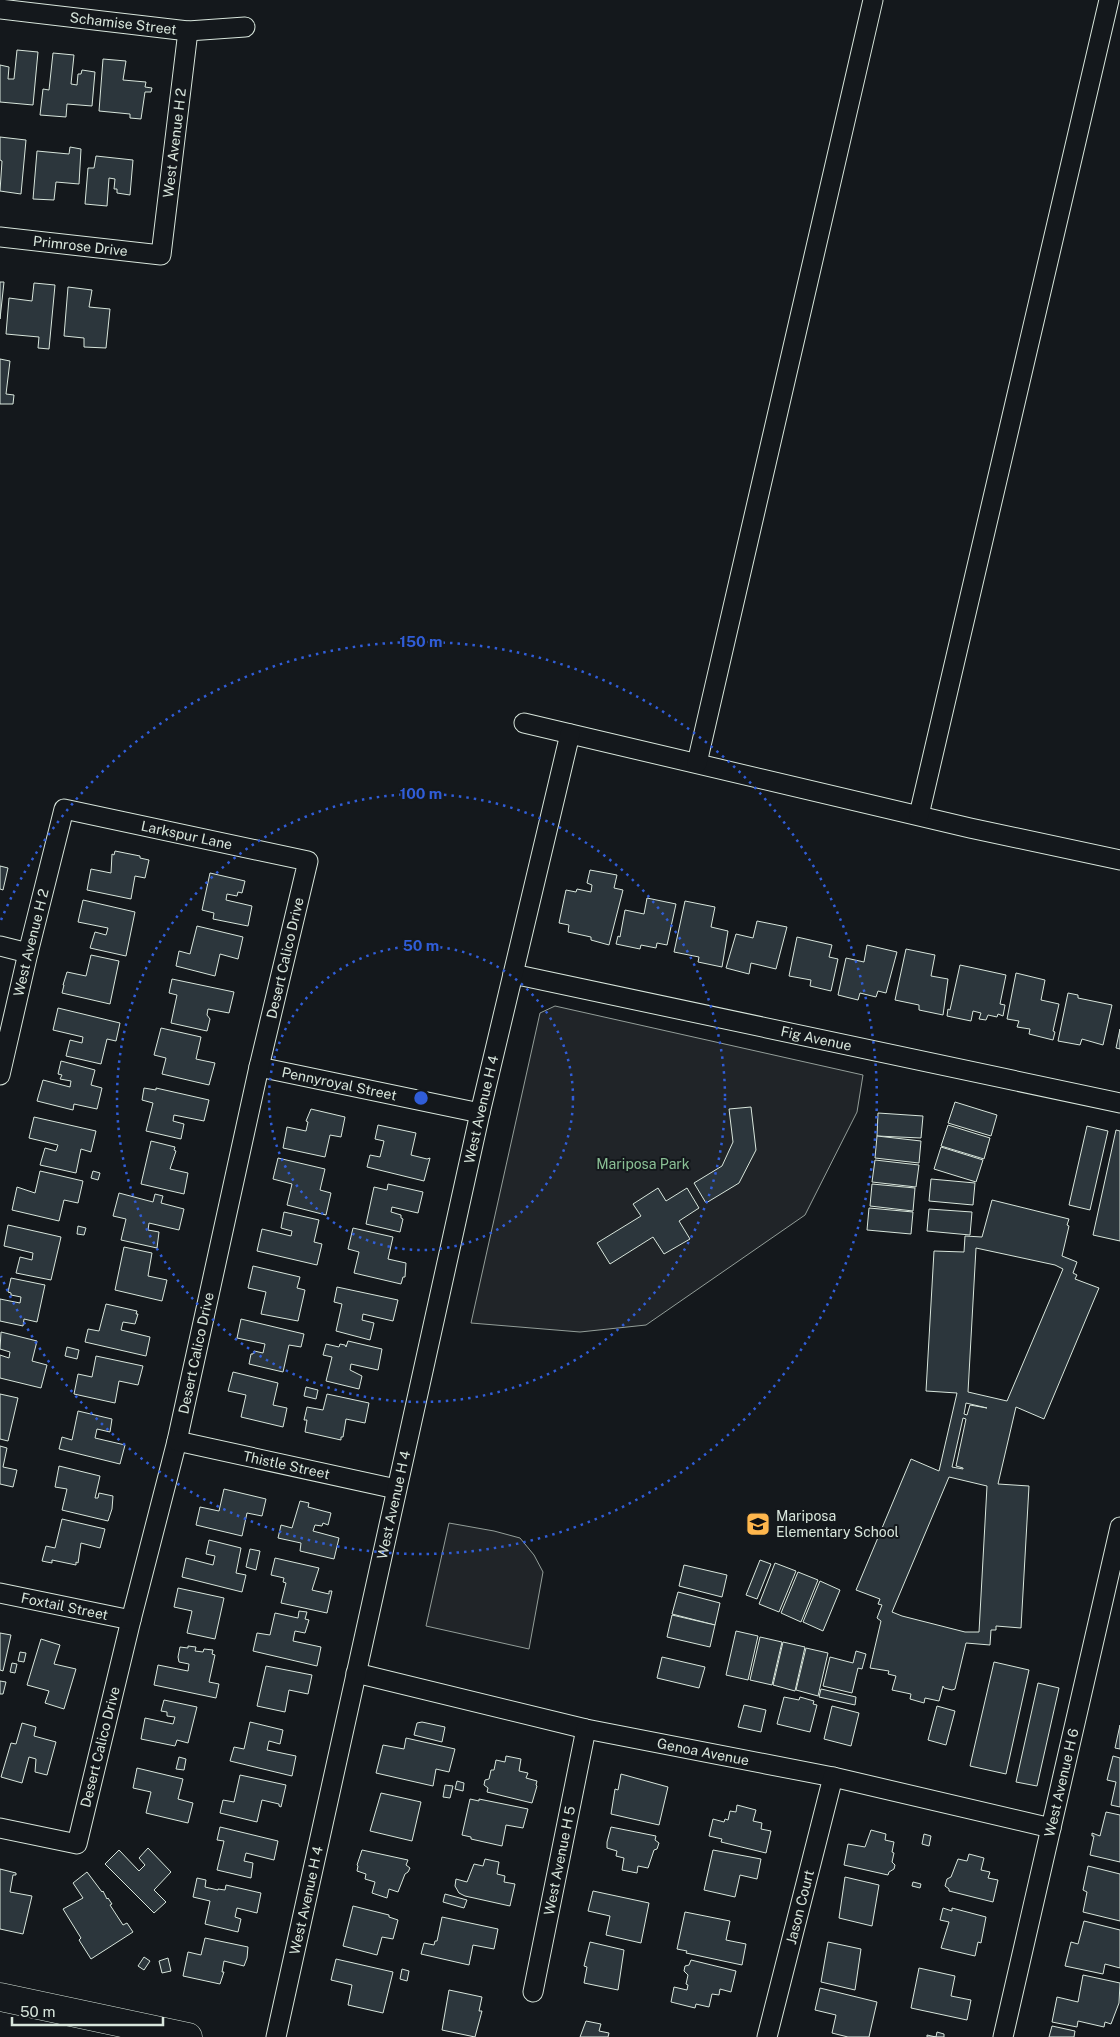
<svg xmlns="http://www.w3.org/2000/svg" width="1120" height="2037" font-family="'Public Sans',sans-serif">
<rect width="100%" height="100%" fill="#14181c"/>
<!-- green -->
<g fill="#202428" stroke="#939e99">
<polygon points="555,1006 863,1075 857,1112 805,1215 646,1325 580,1332 471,1323 540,1013"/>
<polygon points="449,1523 494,1531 520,1538 534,1555 543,1572 529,1649 426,1626"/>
</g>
<!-- building -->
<g fill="#2c363c" stroke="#d8e6dc" fill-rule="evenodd">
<polygon points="17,50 38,52 33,105 0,102 0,65 9,67 8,79 14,79"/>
<polygon points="53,53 74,55 71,84 77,85 78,74 81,74 82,70 95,72 92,106 67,104 66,117 40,115 43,89 49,90"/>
<polygon points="103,59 126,61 123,80 146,82 145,87 152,88 151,92 145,92 141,119 130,118 130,114 99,111"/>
<polygon points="0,137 26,140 21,194 0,191 2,161 0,160"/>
<polygon points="70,147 81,149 79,184 56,182 54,200 33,199 37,151 69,154"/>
<polygon points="96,156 133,160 130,195 117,193 117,189 114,189 115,179 109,178 107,206 85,204 88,168 94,168"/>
<polygon points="0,282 4,282 0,319"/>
<polygon points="34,283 55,285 49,349 38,348 39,337 6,334 9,298 32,301"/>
<polygon points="68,287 92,290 89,307 110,309 106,348 84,347 84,338 64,336"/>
<polygon points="0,359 10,361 6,394 14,395 13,404 0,404"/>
<polygon points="115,851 140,856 140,858 149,860 145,878 135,876 131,899 87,890 91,869 111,873 112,854 114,855"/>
<polygon points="0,866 8,868 3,890 0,889"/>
<polygon points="590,870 617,875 614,888 623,890 609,945 591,940 591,937 568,932 569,925 559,923 566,890 576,892 577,889 591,892 592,885 587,883"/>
<polygon points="210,873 245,881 242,893 238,892 237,896 227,894 226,900 252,906 248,926 213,919 214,913 202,910"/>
<polygon points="647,898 676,904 667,945 657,943 656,948 641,945 640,949 616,944 618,936 620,937 625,910 644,914"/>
<polygon points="83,900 135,912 126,956 90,948 95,932 106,935 108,928 78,922"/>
<polygon points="685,901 715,907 711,927 728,931 722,967 698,962 699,957 674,952"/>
<polygon points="757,921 787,927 776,969 751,963 749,974 726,968 736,934 753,938"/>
<polygon points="197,926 243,937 238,959 220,954 215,976 176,966 179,951 190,954"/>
<polygon points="797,937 832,945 829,957 838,959 831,991 810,986 811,980 789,976"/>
<polygon points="867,945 897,952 886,993 878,991 876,997 860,993 858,1000 838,995 846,958 864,962"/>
<polygon points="906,949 935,955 931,976 948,979 943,1015 919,1010 919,1005 895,1000"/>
<polygon points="91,955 119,961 110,1004 62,993 64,985 63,985 67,972 86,976"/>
<polygon points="960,965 1006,975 1000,1004 1005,1005 1003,1016 998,1014 997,1017 988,1015 986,1020 979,1019 981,1013 973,1011 971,1021 947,1016 948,1009 950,1010"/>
<polygon points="1016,973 1045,980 1041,1000 1059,1004 1053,1031 1055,1032 1053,1040 1029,1034 1030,1029 1017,1027 1019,1021 1007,1019"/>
<polygon points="172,979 234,992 229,1013 208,1009 207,1015 210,1019 207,1031 171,1023 177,995 169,993"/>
<polygon points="1068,993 1078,995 1078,998 1112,1005 1103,1045 1082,1039 1080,1045 1058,1041"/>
<polygon points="58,1008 120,1023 116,1041 107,1039 101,1064 66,1056 70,1040 82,1043 83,1037 53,1030"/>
<polygon points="161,1028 201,1037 196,1059 215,1063 209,1085 162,1074 166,1058 154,1055"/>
<polygon points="1120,1029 1120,1049 1116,1048"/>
<polygon points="61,1061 95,1070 91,1085 102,1088 97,1109 74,1104 73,1110 37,1101 43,1080 70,1087 71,1081 60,1079 62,1075 58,1074"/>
<polygon points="144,1088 156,1090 156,1088 209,1100 204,1121 174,1115 173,1121 184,1124 181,1139 146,1131 153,1103 142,1100"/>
<polygon points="955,1102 997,1115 991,1136 948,1123"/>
<polygon points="751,1107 756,1150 739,1183 706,1203 694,1183 722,1166 733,1142 729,1109"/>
<polygon points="311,1109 345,1117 341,1137 330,1135 325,1157 283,1148 287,1127 306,1131 308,1122 306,1121"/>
<polygon points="878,1113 923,1116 921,1138 877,1136"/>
<polygon points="34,1117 96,1131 91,1152 81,1149 76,1173 40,1165 45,1148 56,1151 58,1145 29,1138"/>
<polygon points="378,1125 416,1133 411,1155 427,1159 430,1158 424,1181 367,1167 370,1155 380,1157 384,1141 375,1139"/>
<polygon points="948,1125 990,1138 984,1159 941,1146"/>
<polygon points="1087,1126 1108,1131 1090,1210 1069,1205"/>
<polygon points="1116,1130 1120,1131 1120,1241 1093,1235"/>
<polygon points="877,1136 921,1141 919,1163 875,1158"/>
<polygon points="151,1141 175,1147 174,1150 176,1151 170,1169 188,1173 184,1194 141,1184"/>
<polygon points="941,1147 983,1160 976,1182 934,1169"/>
<polygon points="278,1158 325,1169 320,1190 331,1193 326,1215 287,1205 292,1184 273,1179"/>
<polygon points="875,1160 919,1165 916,1187 872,1182"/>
<polygon points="40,1171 83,1181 78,1203 64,1200 59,1221 12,1210 17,1187 35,1193"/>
<polygon points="93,1171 100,1173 98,1180 91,1178"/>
<polygon points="931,1179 975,1183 973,1205 929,1201"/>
<polygon points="388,1184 423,1192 418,1213 392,1207 391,1212 401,1215 401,1218 403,1219 400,1232 366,1224 374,1187 387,1190"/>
<polygon points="872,1184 915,1188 913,1211 870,1206"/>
<polygon points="658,1188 666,1201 687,1188 699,1208 679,1221 690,1239 664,1254 653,1237 610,1264 597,1243 641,1216 633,1204"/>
<polygon points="119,1193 153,1202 155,1194 163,1196 161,1203 184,1209 179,1230 149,1223 148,1230 159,1232 157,1248 121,1240 126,1219 113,1216"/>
<path d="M992,1200L1069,1219L1067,1225L1069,1226L1062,1256L1077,1262L1073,1273L1077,1275L1075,1279L1099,1288L1044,1419L1016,1407L998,1484L1029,1486L1021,1628L996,1626V1630H991L990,1645L966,1643L955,1689L952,1690L944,1688L943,1686L939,1701L925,1698L924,1703L910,1699L911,1694L892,1690L896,1676L888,1674L889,1671L870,1668L881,1621L877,1618L882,1605L878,1604L880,1599L856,1590L911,1459L939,1471L957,1393L926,1391L934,1251L964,1252L965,1236L982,1237ZM976,1248L1055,1265L1063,1269L1007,1401L968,1392ZM966,1403L987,1408L970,1405L967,1415L964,1414ZM963,1418L966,1419L956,1466L963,1468V1469L952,1467ZM949,1477L987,1486L979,1632H965L902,1616L892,1612Z"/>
<polygon points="869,1208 913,1212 911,1234 867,1230"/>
<polygon points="929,1209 972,1212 970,1235 927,1231"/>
<polygon points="284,1212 319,1220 314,1242 322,1244 317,1265 257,1251 262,1229 291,1236 292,1231 281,1228"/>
<polygon points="8,1225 61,1237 51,1280 16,1273 20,1257 32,1260 33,1253 4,1246"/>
<polygon points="78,1226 86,1228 84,1235 77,1234"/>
<polygon points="353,1228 393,1237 388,1259 406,1263 405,1277 403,1277 401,1284 354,1273 359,1252 348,1249"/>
<polygon points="124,1247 152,1253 148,1276 167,1280 162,1301 115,1290"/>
<polygon points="253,1266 300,1277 297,1288 305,1290 298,1321 261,1314 266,1292 248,1288"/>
<polygon points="11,1278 45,1285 37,1322 24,1319 23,1326 0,1321 0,1299 20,1303 21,1297 11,1295 11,1293 8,1292"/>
<polygon points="337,1287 398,1300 393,1321 363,1314 362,1320 374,1323 370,1340 336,1331 342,1304 334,1302"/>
<polygon points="106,1304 137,1311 136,1314 138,1314 135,1324 123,1322 121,1330 150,1337 146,1356 85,1342 88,1329 99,1331"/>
<polygon points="241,1319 304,1334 301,1347 289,1345 283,1372 249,1364 251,1354 253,1354 254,1351 263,1353 265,1344 237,1338"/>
<polygon points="1,1332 37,1341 32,1361 47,1365 41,1388 0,1378 0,1355 9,1358 10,1352 0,1349"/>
<polygon points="348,1341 382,1349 378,1370 351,1364 350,1370 362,1376 359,1389 326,1381 332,1357 323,1355 326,1344 339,1347 340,1344 345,1345 346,1347"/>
<polygon points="67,1347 79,1350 77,1359 65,1356"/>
<polygon points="96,1356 143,1366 138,1385 119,1381 115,1403 74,1394 78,1374 92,1377"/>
<polygon points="233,1372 278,1383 273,1405 287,1408 283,1427 241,1417 246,1395 228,1391"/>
<polygon points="306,1387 318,1390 316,1399 304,1396"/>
<polygon points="0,1394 18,1398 8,1441 0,1439"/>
<polygon points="327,1394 369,1403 365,1423 346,1419 343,1437 341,1437 341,1440 305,1432 307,1420 304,1420 307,1407 323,1410"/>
<polygon points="78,1411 112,1419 110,1432 97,1429 95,1438 125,1445 120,1464 59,1449 62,1437 72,1440"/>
<polygon points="0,1446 7,1448 3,1467 17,1470 13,1487 0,1484"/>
<polygon points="59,1466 100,1476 95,1498 98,1498 99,1493 113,1496 112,1509 108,1521 62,1510 67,1489 55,1487"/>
<polygon points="224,1489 266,1499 262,1516 247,1513 242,1536 196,1525 200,1507 219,1511"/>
<polygon points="300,1501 309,1503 308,1507 331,1513 328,1525 323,1523 322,1526 315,1525 313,1531 339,1538 334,1559 300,1551 301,1543 278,1538 281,1525 292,1528"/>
<polygon points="62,1519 105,1529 100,1548 81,1543 78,1563 76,1562 76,1565 52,1560 52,1563 42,1561 46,1546 55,1548"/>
<polygon points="209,1540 241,1548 236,1573 246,1575 242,1592 182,1577 186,1558 213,1565 215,1556 206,1554"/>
<polygon points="250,1549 260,1551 256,1570 246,1567"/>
<polygon points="275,1558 319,1568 312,1590 329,1594 329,1591 332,1591 327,1613 281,1603 286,1583 283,1582 284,1578 271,1575"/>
<polygon points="760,1560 771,1564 757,1599 746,1595"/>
<polygon points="775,1563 796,1571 779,1612 759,1604"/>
<polygon points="684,1565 727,1575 722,1597 679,1586"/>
<polygon points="798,1572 818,1580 801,1622 781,1613"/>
<polygon points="820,1581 840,1590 823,1631 803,1622"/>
<polygon points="178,1588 224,1598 215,1639 187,1633 192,1611 174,1607"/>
<polygon points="678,1592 720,1603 715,1625 672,1614"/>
<polygon points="299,1611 307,1612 305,1619 309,1620 305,1633 295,1631 293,1641 321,1647 317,1666 253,1651 257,1633 270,1635 275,1613 298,1618"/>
<polygon points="672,1615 715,1625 710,1647 667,1637"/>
<polygon points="736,1631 758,1636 748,1680 726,1675"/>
<polygon points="0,1633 11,1635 3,1671 0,1670"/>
<polygon points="760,1637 782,1642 772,1685 750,1680"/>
<polygon points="41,1639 60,1645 54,1664 76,1669 64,1709 45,1703 49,1691 27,1685"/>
<polygon points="783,1642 805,1647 795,1691 773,1685"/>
<polygon points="188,1646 196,1647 195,1651 203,1652 204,1649 213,1650 212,1654 215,1655 209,1682 219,1684 216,1698 154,1685 158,1665 188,1671 189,1664 179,1662 178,1657 180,1647 188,1648"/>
<polygon points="806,1648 828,1653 818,1696 796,1690"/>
<polygon points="856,1651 866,1654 862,1669 858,1668 852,1693 823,1686 830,1657 853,1663"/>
<polygon points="20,1652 26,1653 24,1662 18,1661"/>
<polygon points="662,1657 705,1667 699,1688 657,1678"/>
<polygon points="994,1662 1029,1670 1006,1774 970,1766"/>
<polygon points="12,1663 17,1664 15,1673 10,1672"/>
<polygon points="266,1666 312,1675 308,1694 289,1690 285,1712 257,1706"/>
<polygon points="0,1681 6,1682 3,1694 0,1694"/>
<polygon points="1038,1683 1059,1688 1037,1786 1016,1782"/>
<polygon points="821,1689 856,1697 855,1705 819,1697"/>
<polygon points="784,1697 799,1700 800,1697 814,1701 813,1704 817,1705 810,1732 777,1724"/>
<polygon points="164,1700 197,1707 188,1743 177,1740 175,1746 141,1739 145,1718 173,1724 175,1717 167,1716 167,1712 161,1711"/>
<polygon points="744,1705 766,1710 761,1732 738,1727"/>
<polygon points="832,1706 859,1713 851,1746 824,1739"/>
<polygon points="937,1706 955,1711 946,1745 928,1740"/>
<polygon points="250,1722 283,1730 280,1744 269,1741 267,1750 296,1756 292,1776 230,1761 234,1747 244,1749"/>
<polygon points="422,1722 445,1727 442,1742 414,1735 417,1723"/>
<polygon points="22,1723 36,1727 34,1736 56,1742 47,1775 35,1772 36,1759 29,1757 22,1783 1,1777 11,1743 16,1744"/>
<polygon points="1120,1725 1120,1749 1115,1748"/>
<polygon points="406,1738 455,1749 449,1772 436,1769 433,1786 376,1773 383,1745 404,1749"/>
<polygon points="506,1756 521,1759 519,1771 528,1773 526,1778 537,1781 536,1785 537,1786 532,1803 487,1792 488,1788 484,1785 485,1780 489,1779 491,1770 494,1770 496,1760 505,1762"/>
<polygon points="1113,1756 1120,1758 1120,1807 1111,1805 1116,1782 1107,1780"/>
<polygon points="179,1757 186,1759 184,1770 176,1769"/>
<polygon points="137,1768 183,1779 178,1799 193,1803 188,1823 146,1813 151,1792 133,1788"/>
<polygon points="621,1774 668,1787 659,1825 611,1814 615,1789 618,1790"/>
<polygon points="240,1775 286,1785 281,1807 279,1806 279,1804 262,1800 257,1822 220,1813 223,1800 234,1802"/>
<polygon points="457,1781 464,1783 463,1791 455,1789"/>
<polygon points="445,1785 453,1786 450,1798 443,1797"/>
<polygon points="381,1793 421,1802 412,1841 370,1831"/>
<polygon points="470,1799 479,1801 479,1799 528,1809 523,1828 506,1825 502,1846 471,1839 471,1837 462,1835"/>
<polygon points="737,1805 756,1810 753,1821 762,1823 761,1829 771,1831 766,1853 721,1842 722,1839 709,1836 713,1819 724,1822 725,1819 728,1820 730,1811 736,1812"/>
<polygon points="1106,1812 1120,1815 1120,1862 1090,1855 1094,1836 1092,1836 1092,1833 1100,1836"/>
<polygon points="220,1827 278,1841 274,1860 246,1853 244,1861 253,1863 251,1878 217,1870 224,1841 217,1840"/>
<polygon points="611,1827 656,1836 655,1840 659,1843 657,1849 654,1850 648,1868 638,1866 637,1873 622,1870 624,1858 616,1856 617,1851 607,1848 607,1842"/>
<polygon points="871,1830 886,1834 885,1840 894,1842 892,1852 894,1853 892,1862 895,1865 894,1869 889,1872 888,1875 844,1865 848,1844 865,1847"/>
<polygon points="924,1834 931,1836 929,1846 922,1844"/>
<polygon points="148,1848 171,1872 154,1890 166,1902 154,1913 105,1864 119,1850 139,1871 145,1865 139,1858"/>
<polygon points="362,1850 408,1860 406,1865 410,1868 408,1872 405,1874 398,1892 389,1889 387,1898 372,1893 375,1882 365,1879 366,1874 357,1871 358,1866 357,1865"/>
<polygon points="713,1850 761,1859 757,1879 740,1875 735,1897 704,1890"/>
<polygon points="969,1854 984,1858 981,1870 990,1872 988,1878 998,1880 993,1902 949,1891 949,1889 945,1886 947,1879 951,1877 958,1859 967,1861"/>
<polygon points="485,1859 499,1862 497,1874 505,1876 504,1882 515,1884 510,1906 465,1896 459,1893 455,1886 456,1879 467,1882 474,1864 483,1866"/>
<polygon points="1088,1866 1120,1874 1120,1921 1083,1912 1087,1892 1083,1890"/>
<polygon points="0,1869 16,1873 16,1875 13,1875 10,1892 32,1896 23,1934 0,1929"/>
<polygon points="87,1872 102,1892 103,1891 107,1899 108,1898 112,1904 110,1905 123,1925 127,1923 133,1932 91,1959 79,1940 81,1938 63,1909 83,1898 73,1883"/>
<polygon points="845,1877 879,1885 872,1926 839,1918"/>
<polygon points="197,1878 206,1880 205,1887 218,1890 218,1889 225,1890 226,1885 261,1893 257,1913 237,1908 235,1917 241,1919 238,1932 205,1924 210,1901 193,1897"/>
<polygon points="913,1882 921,1884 920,1888 912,1886"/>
<polygon points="593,1891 649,1903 641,1943 606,1935 610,1916 588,1911"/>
<polygon points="445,1894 467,1900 464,1908 443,1902"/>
<polygon points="353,1906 389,1915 389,1917 398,1920 393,1939 382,1937 377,1955 343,1946"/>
<polygon points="943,1908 952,1911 952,1908 986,1917 981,1943 978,1942 975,1956 941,1948 949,1922 940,1920"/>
<polygon points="685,1912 730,1921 726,1940 746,1944 742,1965 686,1953 687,1951 677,1949"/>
<polygon points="442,1917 498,1929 494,1949 473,1945 469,1965 421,1954 424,1943 434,1945 435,1941 437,1941"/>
<polygon points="1084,1921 1120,1930 1120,1968 1105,1964 1103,1974 1065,1966 1071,1942 1078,1944"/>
<polygon points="205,1938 248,1947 247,1958 244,1966 224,1961 222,1972 224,1972 220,1984 183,1976 188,1952 201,1955"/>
<polygon points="590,1942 624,1950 618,1990 584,1983 587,1967 584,1966"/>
<polygon points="828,1942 861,1949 855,1990 821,1982"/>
<polygon points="144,1957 150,1961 144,1970 138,1966"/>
<polygon points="168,1958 171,1971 162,1973 159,1961"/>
<polygon points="336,1959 393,1972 383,2013 348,2005 352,1985 331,1980"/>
<polygon points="691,1960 736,1971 731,1992 720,1989 719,1995 712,1994 709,2007 696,2004 695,2008 671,2002 674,1987 687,1990 688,1985 686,1984 688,1975 684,1971 685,1966 689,1965"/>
<polygon points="919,1968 955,1976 951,1996 971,2000 967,2020 911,2008"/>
<polygon points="402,1969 409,1971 407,1981 400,1979"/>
<polygon points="1083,1975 1120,1983 1119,2003 1111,2024 1105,2022 1104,2027 1078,2021 1077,2027 1052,2022 1057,1997 1078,2002"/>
<polygon points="820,1988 877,2002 869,2037 848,2037 832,2033 836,2015 815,2010"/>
<polygon points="449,1990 482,1997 479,2011 482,2011 475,2037 442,2030"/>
<polygon points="586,2021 601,2024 599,2031 609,2033 608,2037 580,2037"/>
<polygon points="1052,2026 1075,2031 1074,2037 1049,2037"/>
<polygon points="937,2032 944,2034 944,2037 927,2037 927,2035 936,2037"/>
</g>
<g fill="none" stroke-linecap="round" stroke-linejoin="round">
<!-- minor casing -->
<g stroke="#d8e6dc" stroke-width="21">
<g id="minor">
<path id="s1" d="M0,9L188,31L245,27"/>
<path id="s2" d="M0,237L161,255L188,31"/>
<polyline points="524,723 970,828 1120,860"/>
<polyline points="697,763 873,0"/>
<polyline points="919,815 1109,0"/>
<polyline points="0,946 28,953"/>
<path id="s3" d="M513,974L1120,1103"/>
<path id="s4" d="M259,1067L480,1113"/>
<path id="s5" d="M0,1075L28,953L64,809L308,861L259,1067L177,1441L131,1620L77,1844L0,1828"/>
<path id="s6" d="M177,1441L396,1489"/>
<path id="s7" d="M0,1593L131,1620"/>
<path id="s8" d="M356,1673L586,1729L833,1777L1051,1828"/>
<path id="s9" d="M533,1992L586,1729"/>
<path id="s10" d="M276,2037L480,1113L570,734"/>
<path id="s11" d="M767,2037L833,1777"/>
<path id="s12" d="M1003,2037L1120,1527"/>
</g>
</g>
<!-- primary casing -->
<g stroke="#d8e6dc" stroke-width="29">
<polyline id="primary" points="0,1997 188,2037"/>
</g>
<!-- minor -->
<use href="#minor" stroke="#14181c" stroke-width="19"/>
<!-- primary -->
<use href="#primary" stroke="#14181c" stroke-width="28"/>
</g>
<!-- distance rings -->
<g fill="none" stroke="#305dd8" stroke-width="2.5" stroke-dasharray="2.5 5">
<circle cx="421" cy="1098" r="152"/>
<circle cx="421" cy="1098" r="304"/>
<path d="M1 920A456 456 0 1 1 1 1276"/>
</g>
<!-- icons -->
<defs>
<g id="school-square" transform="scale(1.25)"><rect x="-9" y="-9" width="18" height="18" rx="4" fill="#ffb74d" stroke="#14181c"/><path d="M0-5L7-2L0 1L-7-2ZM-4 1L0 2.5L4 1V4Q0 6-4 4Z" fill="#111"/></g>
</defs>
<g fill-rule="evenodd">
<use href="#school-square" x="758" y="1524"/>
</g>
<g text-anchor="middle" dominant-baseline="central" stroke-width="4" stroke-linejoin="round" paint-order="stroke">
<!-- street labels -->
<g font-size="14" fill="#d8e6dc" stroke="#14181c">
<text stroke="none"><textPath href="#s1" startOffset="124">Schamise Street</textPath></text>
<text stroke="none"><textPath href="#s2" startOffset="275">West Avenue H 2</textPath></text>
<text stroke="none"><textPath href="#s2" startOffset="81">Primrose Drive</textPath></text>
<text stroke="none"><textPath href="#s5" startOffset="399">Larkspur Lane</textPath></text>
<text stroke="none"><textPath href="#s5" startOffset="136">West Avenue H 2</textPath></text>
<text transform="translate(285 958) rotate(-77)">Desert Calico Drive</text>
<text stroke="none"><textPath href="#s3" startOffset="310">Fig Avenue</textPath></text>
<text stroke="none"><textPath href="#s4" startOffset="82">Pennyroyal Street</textPath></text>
<text stroke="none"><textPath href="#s10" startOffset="950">West Avenue H 4</textPath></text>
<text transform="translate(196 1353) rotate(-78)">Desert Calico Drive</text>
<text stroke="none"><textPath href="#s6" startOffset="112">Thistle Street</textPath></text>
<text stroke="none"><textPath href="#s10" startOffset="545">West Avenue H 4</textPath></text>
<text stroke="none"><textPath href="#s7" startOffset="66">Foxtail Street</textPath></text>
<text transform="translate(100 1747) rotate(-76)">Desert Calico Drive</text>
<text stroke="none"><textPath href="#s8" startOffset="356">Genoa Avenue</textPath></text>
<text stroke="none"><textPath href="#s12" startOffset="261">West Avenue H 6</textPath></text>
<text stroke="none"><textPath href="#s9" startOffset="134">West Avenue H 5</textPath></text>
<text stroke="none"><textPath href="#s10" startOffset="140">West Avenue H 4</textPath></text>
<text stroke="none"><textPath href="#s11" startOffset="134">Jason Court</textPath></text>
</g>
<!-- park labels -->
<g font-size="14" fill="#8ac095" stroke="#14181c">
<text x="643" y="1164">Mariposa Park</text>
</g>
<!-- poi labels -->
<g font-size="14" fill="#d8e6dc" stroke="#14181c" text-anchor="start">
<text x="776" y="1516">Mariposa<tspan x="776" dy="16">Elementary School</tspan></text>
</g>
</g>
<circle cx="421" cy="1098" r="8" fill="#305dd8" stroke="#14181c" stroke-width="2.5"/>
<g font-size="15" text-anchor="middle" font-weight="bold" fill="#305dd8" stroke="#14181c" stroke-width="4" stroke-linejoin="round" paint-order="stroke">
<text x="421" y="647">150 m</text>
<text x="421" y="799">100 m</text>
<text x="421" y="951">50 m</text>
</g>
<!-- scale -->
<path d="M12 2017v8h151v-8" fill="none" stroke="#d8e6dc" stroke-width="2.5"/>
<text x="20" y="2017" font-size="15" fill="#d8e6dc" stroke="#14181c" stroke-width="4" paint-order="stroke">50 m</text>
</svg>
